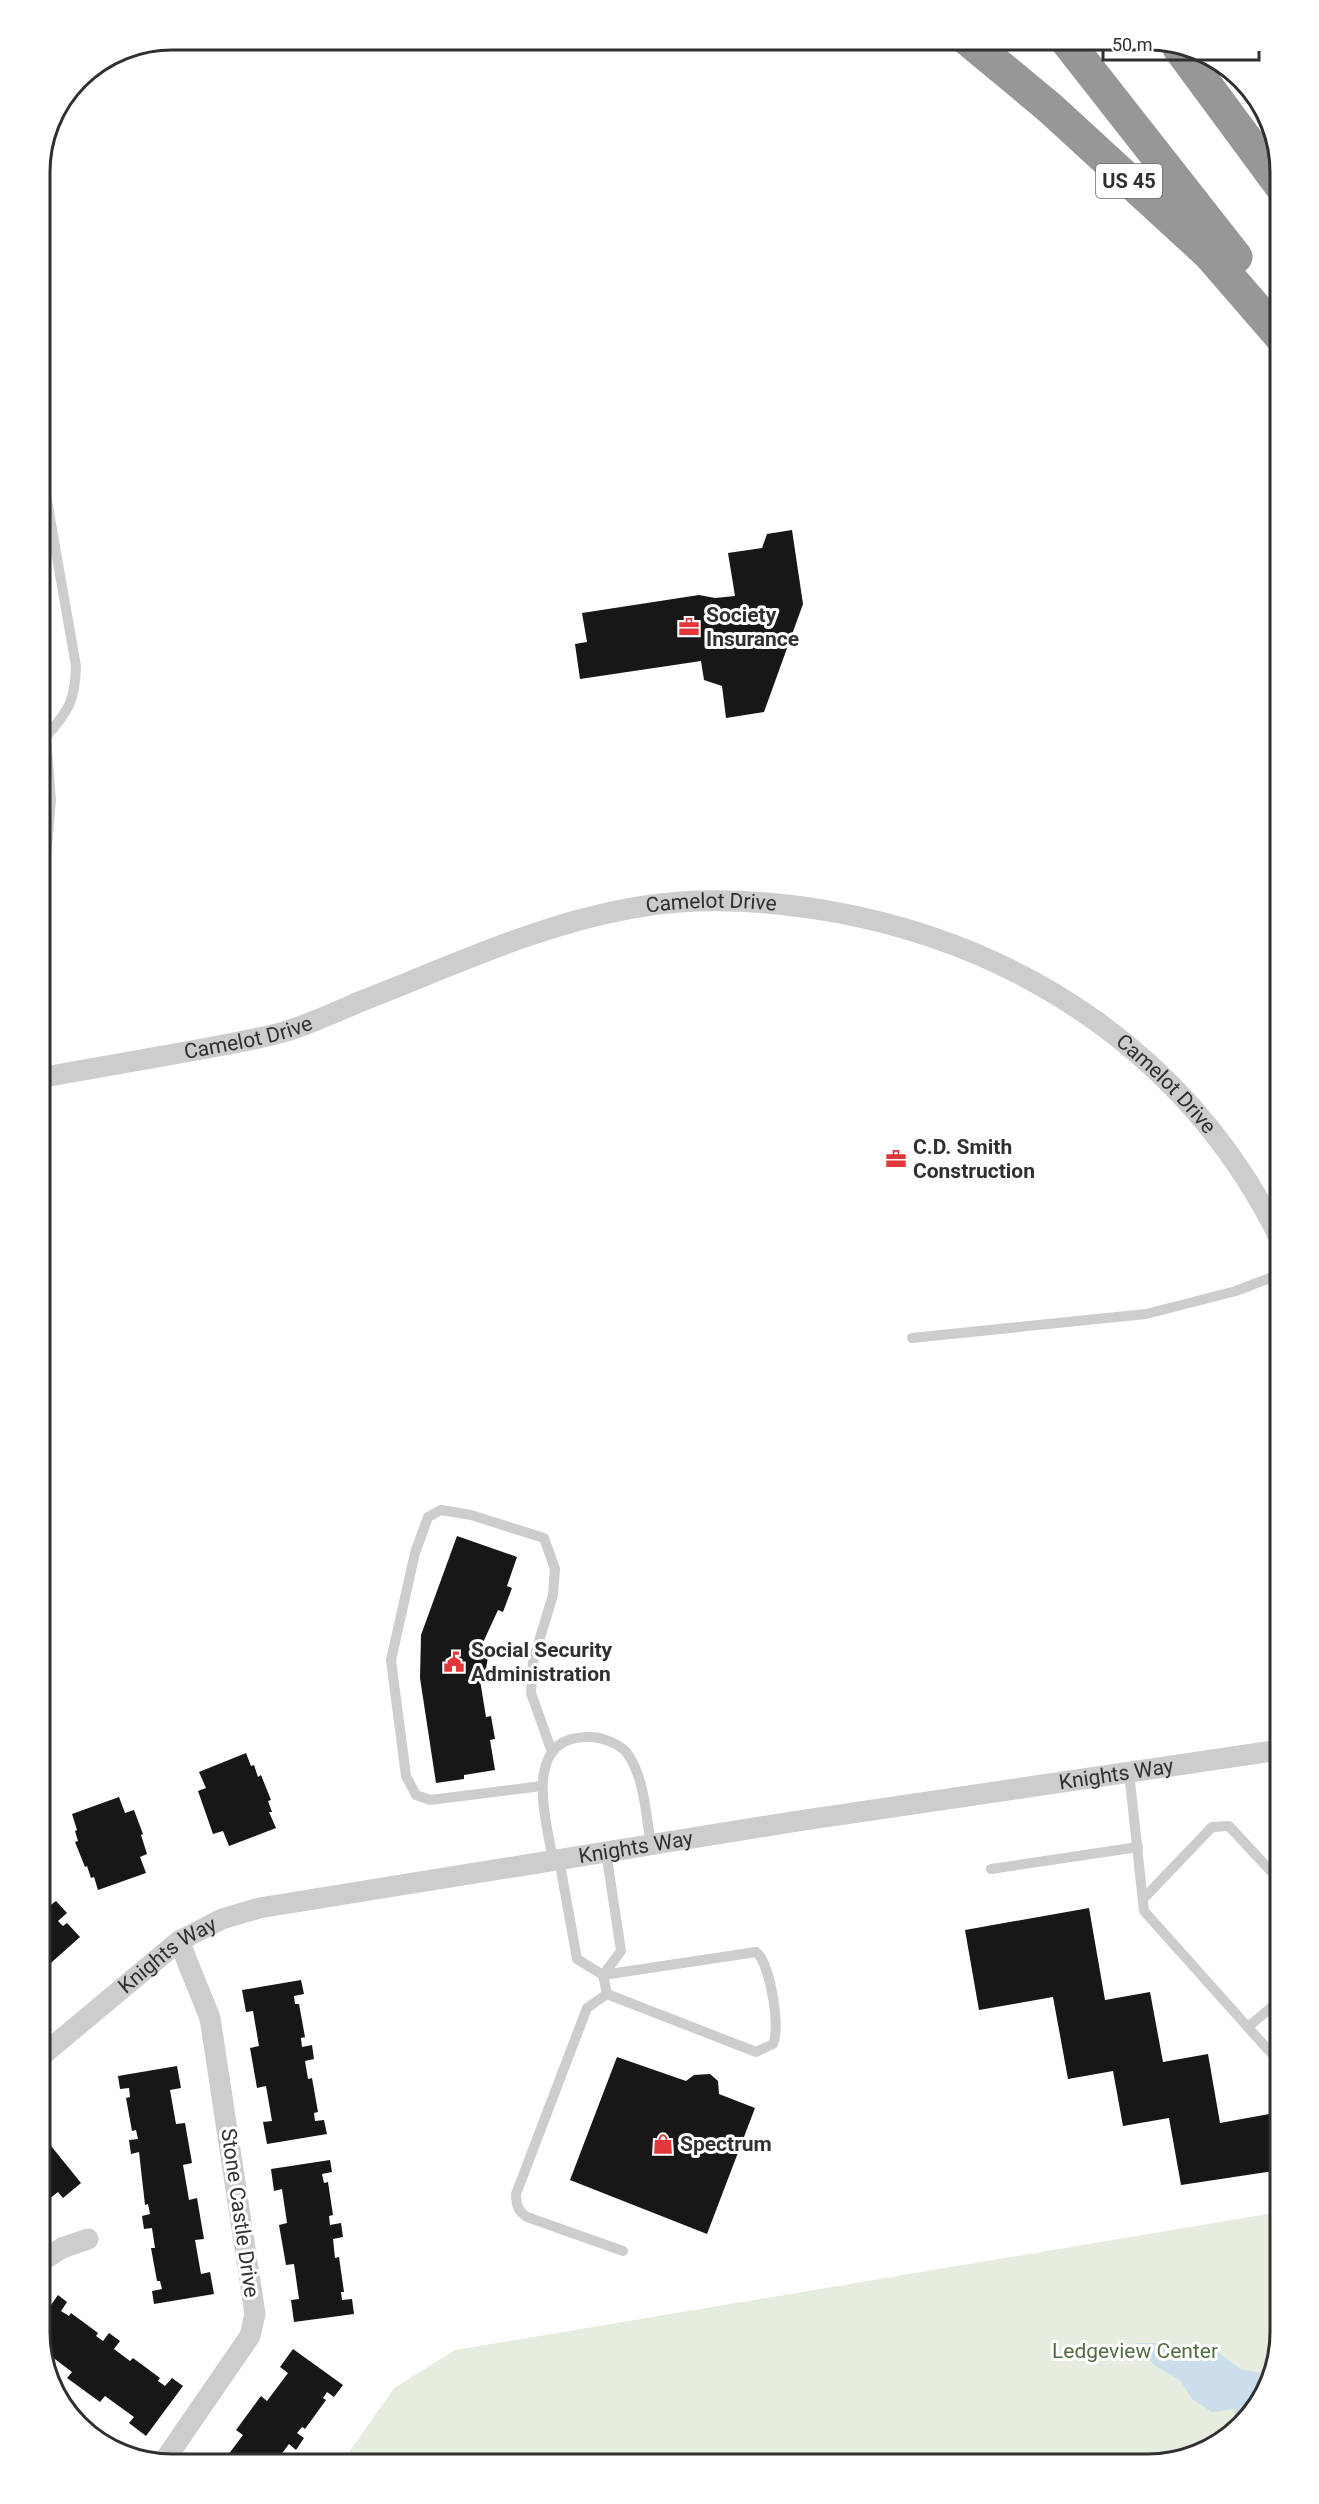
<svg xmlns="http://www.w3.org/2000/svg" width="1319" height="2504" font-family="Roboto,sans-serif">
<rect width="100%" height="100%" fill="#fff"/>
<!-- green -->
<polygon fill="#e6eddf" points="1280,2212 1280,2333 1257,2406 1199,2455 1147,2465 340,2465 394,2388 455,2350"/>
<!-- water -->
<polygon fill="#ccdeec" points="1136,2343 1170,2343 1214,2349 1240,2369 1267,2374 1257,2406 1233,2427 1235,2409 1212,2412 1192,2399 1180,2380 1154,2365"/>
<!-- building -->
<g fill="#171717">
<polygon points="792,530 803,604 764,712 726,718 722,686 704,680 701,661 580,679 575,644 587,642 582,613 699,595 715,598 735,596 728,553 762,548 767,534"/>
<polygon points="457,1536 517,1557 507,1586 512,1588 503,1612 498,1610 480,1649 489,1651 485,1675 479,1674 486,1717 491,1716 495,1739 490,1740 495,1770 464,1775 464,1779 436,1783 420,1678 421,1635"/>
<polygon points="246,1753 251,1766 254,1765 258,1777 261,1775 271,1800 268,1801 272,1812 269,1812 276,1828 229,1846 223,1831 213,1834 198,1791 206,1788 199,1772"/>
<polygon points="119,1797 125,1813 134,1810 143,1834 141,1835 147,1854 140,1857 146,1873 98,1890 94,1877 91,1878 87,1866 85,1867 75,1842 78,1841 75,1831 77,1830 72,1814"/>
<polygon points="39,1897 48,1907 56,1901 67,1913 58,1921 63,1926 67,1923 80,1937 43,1970 39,1966"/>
<polygon points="1089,1908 1105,2000 1150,1992 1163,2062 1208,2054 1220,2123 1280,2112 1280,2170 1181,2185 1169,2118 1123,2126 1113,2071 1068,2079 1053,1997 979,2010 965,1930"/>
<polygon points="301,1980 304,1994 294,1996 295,2004 299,2004 305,2037 301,2038 302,2047 312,2045 314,2059 305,2061 308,2079 312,2078 318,2112 314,2113 315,2121 324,2120 327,2134 267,2144 263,2122 272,2121 266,2086 257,2088 250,2048 259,2046 253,2011 246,2012 242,1990"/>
<polygon points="617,2057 686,2081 694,2075 710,2074 718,2081 719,2094 755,2108 707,2234 570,2180"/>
<polygon points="177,2066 181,2088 170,2090 176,2124 185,2123 192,2163 183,2165 189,2200 197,2198 204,2239 195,2240 201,2274 210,2272 214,2294 154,2304 152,2291 162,2289 160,2281 157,2281 151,2248 155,2248 152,2228 144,2229 142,2216 150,2214 148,2204 145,2205 139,2152 131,2154 129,2140 138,2139 136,2130 132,2131 126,2098 130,2097 129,2088 120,2089 118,2076"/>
<polygon points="43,2136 81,2183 63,2198 58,2192 39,2207 39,2139"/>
<polygon points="330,2160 332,2172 322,2174 324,2183 328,2182 333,2215 329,2216 330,2225 341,2223 343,2237 333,2239 335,2258 339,2257 344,2292 341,2292 342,2300 352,2299 354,2314 294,2322 291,2300 299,2299 294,2264 286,2265 279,2225 287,2223 282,2189 274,2191 271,2169"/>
<polygon points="58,2295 67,2302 61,2311 69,2316 71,2313 98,2333 96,2336 103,2341 109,2333 120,2341 114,2349 130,2361 133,2358 160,2378 158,2381 165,2386 172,2378 183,2386 146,2436 129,2423 134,2417 105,2396 100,2402 67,2378 72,2372 43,2350 39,2322"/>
<polygon points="293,2349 343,2385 334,2397 327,2392 323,2398 326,2400 305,2429 302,2427 297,2433 304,2438 296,2450 289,2444 277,2460 281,2462 279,2465 210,2465 215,2458 222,2463 243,2435 236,2430 261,2396 267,2401 288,2373 280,2367"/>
</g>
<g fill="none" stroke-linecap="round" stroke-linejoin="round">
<!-- service -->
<g stroke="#cdcdcd" stroke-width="10">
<polyline points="39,720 53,729"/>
<path d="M39,937L51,800L46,737C69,709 75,702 76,666L39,455"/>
<polyline points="39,1032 47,1077"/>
<polyline points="912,1338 1146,1314 1236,1291 1280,1274"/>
<polyline points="1129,1772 1144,1911 1271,2053 1280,2056"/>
<polyline points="542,1786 430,1800 416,1795 406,1776 391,1660 415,1553 428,1517 441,1510 471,1515 544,1538 555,1569 553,1595 533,1661 531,1693 552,1752"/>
<polyline points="559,1859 577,1959 603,1975 621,1951 606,1852"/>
<path d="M553,1860C546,1819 521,1736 589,1737C602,1737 622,1744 629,1756C645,1781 646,1817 651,1845"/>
<polyline points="991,1869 1138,1847"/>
<polyline points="1143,1899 1212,1827 1229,1826 1280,1881"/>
<path d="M607,1994L603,1975L756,1952C770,1962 781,2029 773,2044L756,2052L607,1994L587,2008L516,2194C516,2205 518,2211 527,2217L623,2251"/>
<polyline points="1248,2027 1280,2000"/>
</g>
<!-- minor -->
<g stroke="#cdcdcd" stroke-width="21">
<path id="s1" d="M39,1078C90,1069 141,1060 191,1051C223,1045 256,1040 287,1031C312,1023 336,1012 359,1002C452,966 545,921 645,906C710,896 775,901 840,913C1032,950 1193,1062 1280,1239"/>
<path id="s2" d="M39,2058L179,1941L222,1919L259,1908L798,1821L1280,1750"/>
<polyline points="39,2263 62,2248 88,2239"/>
<polyline points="93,2437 103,2444"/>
<polyline points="162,2464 250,2336 255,2314 210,2018 179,1941"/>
</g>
<!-- motorway -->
<g stroke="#979797" stroke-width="33">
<polyline points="967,39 1050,108 1209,254 1280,336"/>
<polyline points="1065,39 1236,257"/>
<polyline points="1179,48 1280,185"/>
</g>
</g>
<!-- icons -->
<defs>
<g id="office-bare" transform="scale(1.62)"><path d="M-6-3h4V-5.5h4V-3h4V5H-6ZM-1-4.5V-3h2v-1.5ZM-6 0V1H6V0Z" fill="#e33739" stroke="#fff" stroke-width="2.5" paint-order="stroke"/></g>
<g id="civic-bare" transform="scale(1.62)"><path d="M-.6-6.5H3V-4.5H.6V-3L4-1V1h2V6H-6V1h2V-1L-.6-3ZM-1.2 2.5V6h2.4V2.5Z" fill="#e33739" stroke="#fff" stroke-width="2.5" paint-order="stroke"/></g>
<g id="shop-bare" transform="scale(1.62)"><path d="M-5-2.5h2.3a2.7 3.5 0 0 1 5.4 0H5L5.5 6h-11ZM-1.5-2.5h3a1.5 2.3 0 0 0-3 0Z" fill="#e33739" stroke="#fff" stroke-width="2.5" paint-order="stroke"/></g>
</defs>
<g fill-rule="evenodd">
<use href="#office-bare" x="689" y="627"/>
<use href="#office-bare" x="896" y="1159"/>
<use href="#civic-bare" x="454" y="1662"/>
<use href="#shop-bare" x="663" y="2144"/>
</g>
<g text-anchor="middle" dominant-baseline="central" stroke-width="6" stroke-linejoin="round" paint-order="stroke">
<!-- shield labels -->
<rect fill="#fff" stroke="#6e6e6e" stroke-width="1.5" x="1096" y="164" width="66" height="34" rx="4.5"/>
<g font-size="20" font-weight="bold" fill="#303030">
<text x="1129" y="181">US 45</text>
</g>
<!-- poi labels -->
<g font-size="21" font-weight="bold" fill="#303030" stroke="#fff" text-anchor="start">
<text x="706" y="615">Society<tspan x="706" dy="24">Insurance</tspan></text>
<text x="913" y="1147">C.D. Smith<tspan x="913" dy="24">Construction</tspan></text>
<text x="471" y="1650">Social Security<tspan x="471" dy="24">Administration</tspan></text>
<text x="680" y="2144">Spectrum</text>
</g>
<!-- street labels -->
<g font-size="21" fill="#303030" stroke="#fff">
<text stroke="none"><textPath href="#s1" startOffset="699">Camelot Drive</textPath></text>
<text stroke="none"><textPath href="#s1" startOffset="213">Camelot Drive</textPath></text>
<text stroke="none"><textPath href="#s1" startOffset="1203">Camelot Drive</textPath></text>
<text stroke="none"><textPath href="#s2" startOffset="1137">Knights Way</textPath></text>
<text stroke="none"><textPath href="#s2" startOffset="651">Knights Way</textPath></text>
<text stroke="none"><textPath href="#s2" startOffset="165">Knights Way</textPath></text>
<text transform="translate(240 2213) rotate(82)">Stone Castle Drive</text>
</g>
<!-- park labels -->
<g font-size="21" fill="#516c3e" stroke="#fff">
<text x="1135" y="2351">Ledgeview Center</text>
</g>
</g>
<!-- crop -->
<path d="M0 0H1319V2504H0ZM172 50H1148A122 122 0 0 1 1270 172V2332A122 122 0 0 1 1148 2454H172A122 122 0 0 1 50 2332V172A122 122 0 0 1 172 50Z" fill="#fff" fill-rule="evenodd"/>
<path fill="none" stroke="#303030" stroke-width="3" d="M172 50H1148A122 122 0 0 1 1270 172V2332A122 122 0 0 1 1148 2454H172A122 122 0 0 1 50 2332V172A122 122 0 0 1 172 50Z"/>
<!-- scale -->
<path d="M1103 51v9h156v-9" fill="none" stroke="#303030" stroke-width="3"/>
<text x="1112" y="51" font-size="18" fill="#303030" stroke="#ffffff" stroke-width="4.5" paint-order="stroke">50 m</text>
</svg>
